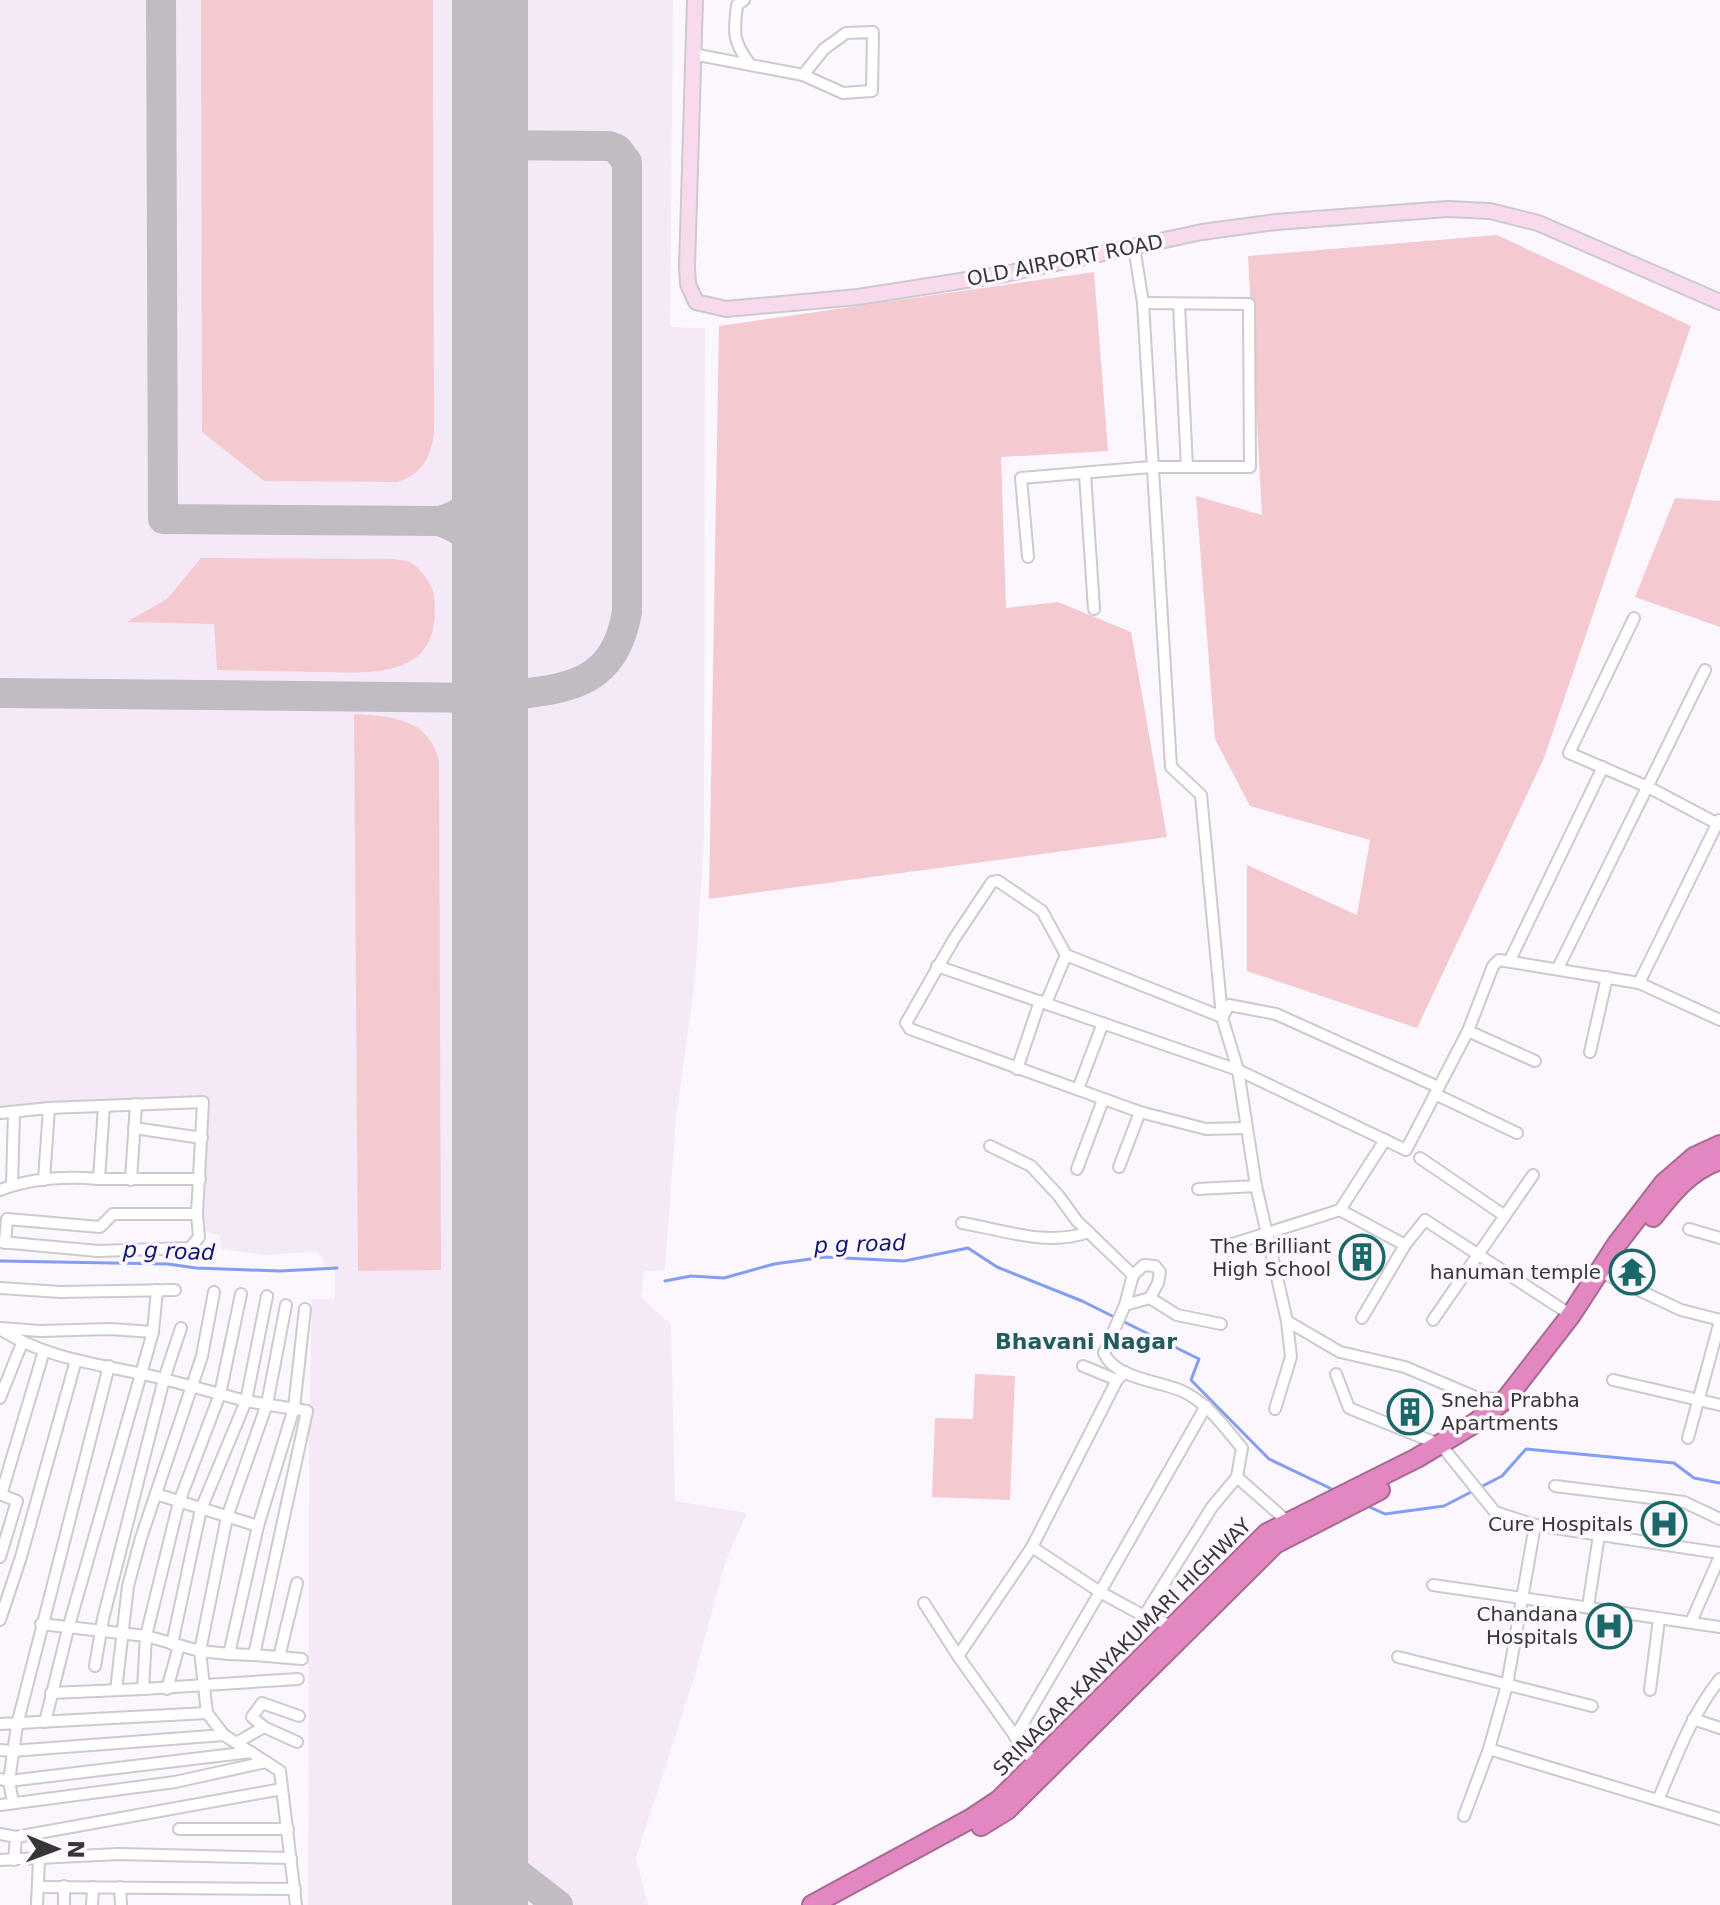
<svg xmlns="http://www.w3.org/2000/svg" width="1720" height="1905" font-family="'DejaVu Sans',sans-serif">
<rect width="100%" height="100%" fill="#fcf7fe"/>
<!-- built -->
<polygon fill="#f4eaf7" points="0,0 673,0 670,327 705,328 704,840 695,980 676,1120 665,1270 644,1271 641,1297 671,1325 675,1501 747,1513 725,1563 695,1675 636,1858 648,1905 308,1905 309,1425 312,1299 335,1299 335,1271 324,1268 323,1257 316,1252 265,1255 222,1249 220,1236 203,1230 207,1096 0,1107"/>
<!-- green -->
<g fill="#f5c9d0">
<path d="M201,0H433L434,432C431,457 422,475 397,482L264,481L202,432Z"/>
<polygon points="1497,235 1691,326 1544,758 1417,1028 1247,971 1247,865 1357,915 1370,840 1250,806 1215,739 1196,496 1262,515 1248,256"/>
<polygon points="1094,272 1108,451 1001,457 1006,608 1058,602 1131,632 1167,837 709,899 719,326"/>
<polygon points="1675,498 1720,501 1720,627 1635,597"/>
<path d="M201,558L392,559C397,560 405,560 410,562C420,568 433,584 434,596C443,680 375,673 315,672C282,671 249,671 217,670L214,624L127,622L167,599Z"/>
<path d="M354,714C392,717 427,717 439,760L441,1270L358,1271Z"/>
<polygon points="975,1374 1015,1376 1010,1500 932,1497 935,1418 973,1419"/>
</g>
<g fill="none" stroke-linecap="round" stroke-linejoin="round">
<!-- stream -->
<g stroke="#829ef3" stroke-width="3">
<polyline points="0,1261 168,1264 196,1268 280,1271 337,1268"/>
<polyline points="665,1281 691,1276 724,1278 774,1264 825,1257 904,1261 968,1248 997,1267 1082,1301 1199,1359 1191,1380 1269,1459 1336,1491"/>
<polyline points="1365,1505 1385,1514 1444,1506 1502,1476 1526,1449 1674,1463 1694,1478 1720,1483"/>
</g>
<!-- taxiway -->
<g stroke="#c0bcc2" stroke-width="30">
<path d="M161,0L163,519L440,521C467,513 483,497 489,470"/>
<path d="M440,521C466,531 481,544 490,571"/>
<path d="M0,693L490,698C558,688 613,693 627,612V162L617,149L609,146L490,145"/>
<polyline points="490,1833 503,1860 514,1871 558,1905"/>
<polyline points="475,1905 488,1826"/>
</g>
<!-- runway -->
<polyline stroke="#c0bcc2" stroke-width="76" points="490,0 490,1905"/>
<!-- street casing -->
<g stroke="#cec9cf" stroke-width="14">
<g id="street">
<path d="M744,0L737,5C734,32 732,40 749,63"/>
<polyline points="693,54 803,75 843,93 872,91 873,32 846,33 824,49 803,75"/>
<polyline points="1134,247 1143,303 1171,767 1201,795 1222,1017 1238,1070 1256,1186 1287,1321 1291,1357 1275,1409"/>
<polyline points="1179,304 1187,467"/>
<polyline points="1085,474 1094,609"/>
<polyline points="1028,557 1021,478 1151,467 1250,467 1249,304 1143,303"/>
<polyline points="1634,618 1569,753 1648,787 1720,825"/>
<polyline points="1066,955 1042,911 998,881 992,882 954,939 906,1023 910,1029 1140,1112 1206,1129 1246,1128"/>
<polyline points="1510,960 1603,767"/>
<polyline points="937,966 1238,1070 1406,1150 1468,1031 1493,966 1499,960 1639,983 1720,1020"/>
<polyline points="1558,968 1705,670"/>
<polyline points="1639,983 1719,820"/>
<polyline points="1046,1003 1066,955 1222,1017"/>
<polyline points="1223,1016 1229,1005 1276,1014 1438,1087"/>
<polyline points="1468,1031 1535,1061"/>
<polyline points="1590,1052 1607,977"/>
<polyline points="1017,1069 1040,1001"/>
<polyline points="1078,1089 1103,1023"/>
<polyline points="1435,1094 1517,1133"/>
<polyline points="104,1106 99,1179 200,1179"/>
<polyline points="0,1113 49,1108 203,1102 197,1214 199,1237 190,1248 98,1251 0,1242"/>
<polyline points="134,1128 202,1138"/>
<polyline points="1385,1140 1340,1210 1405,1245"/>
<polyline points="990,1146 1031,1166 1058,1195 1077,1221 1133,1275"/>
<polyline points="1420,1158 1505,1216"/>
<polyline points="1119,1167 1140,1112"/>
<polyline points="1077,1169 1103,1100"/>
<polyline points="44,1180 49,1108"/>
<polyline points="131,1180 136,1104"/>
<polyline points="12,1185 14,1112"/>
<polyline points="1198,1189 1256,1186"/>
<path d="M0,1190C31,1178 66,1176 99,1179"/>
<path d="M962,1223C1005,1230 1046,1247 1089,1232"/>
<polyline points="1689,1229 1720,1238"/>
<polyline points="5,1243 7,1219 100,1227 113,1214 197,1214"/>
<polyline points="1223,1247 1340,1210"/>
<polyline points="1609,1276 1681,1310 1720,1320"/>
<polyline points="0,1288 60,1292 175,1290"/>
<polyline points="241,1294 220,1394 179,1502 146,1636 143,1689 298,1679"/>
<path d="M1150,1298L1158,1283L1160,1272L1155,1266L1144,1265L1133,1275L1125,1305L1104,1353C1115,1379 1160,1381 1182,1391C1208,1403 1224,1427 1242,1448L1237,1477L1288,1522"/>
<polyline points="286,1305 267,1404 227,1517 200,1651 207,1713 224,1735 280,1771 296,1905"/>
<polyline points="1125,1305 1150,1298 1177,1315 1221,1324"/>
<polyline points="1362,1318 1405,1245 1425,1220 1571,1315"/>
<polyline points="1433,1320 1533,1175"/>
<polyline points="1287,1321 1340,1352 1405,1367 1478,1398 1504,1399"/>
<polyline points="0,1328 40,1331 110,1329 153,1332"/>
<path d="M0,1329C49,1361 108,1365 164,1379L181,1328"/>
<polyline points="1083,1366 1117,1380"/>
<polyline points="1336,1374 1349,1408 1441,1445 1495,1512 1535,1525 1720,1553"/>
<polyline points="1613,1380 1720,1405"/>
<polyline points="0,1398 22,1343"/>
<polyline points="1688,1438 1720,1321"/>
<polyline points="1555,1486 1684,1502 1720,1519"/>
<polyline points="0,1494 17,1501 0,1557"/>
<polyline points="156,1494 258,1526"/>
<polyline points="1,1495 44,1351"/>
<polyline points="1433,1585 1720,1627"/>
<polyline points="924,1603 958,1656 1035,1764"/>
<polyline points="1588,1607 1599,1535"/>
<polyline points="1144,1616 1100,1592 1206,1406"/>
<polyline points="0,1620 21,1557 76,1360"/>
<polyline points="1691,1622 1720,1556"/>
<polyline points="41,1624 146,1636 200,1651 229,1654 258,1526 294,1408 305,1309"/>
<polyline points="1173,1626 1144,1616 1212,1507 1237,1477"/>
<polyline points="254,1655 302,1659"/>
<polyline points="958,1656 1032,1547 1117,1380 1125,1372"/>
<polyline points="279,1657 297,1583"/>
<polyline points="1398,1657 1592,1706"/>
<polyline points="95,1666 103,1619 164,1379 246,1401 307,1411 254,1655 229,1654"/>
<polyline points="167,1689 179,1646 172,1644 201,1509 246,1401 267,1296"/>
<polyline points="116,1690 128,1586 141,1538 202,1356 214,1292"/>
<polyline points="1650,1690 1659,1619"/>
<polyline points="51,1693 143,1689"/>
<polyline points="1693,1719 1720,1728"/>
<polyline points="45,1722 68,1629 153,1332 157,1290"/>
<polyline points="0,1724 207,1713"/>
<polyline points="1015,1737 1100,1592 1032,1547"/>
<polyline points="297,1742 264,1727 252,1717 262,1703 299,1716"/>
<polyline points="236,1743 264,1727"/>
<polyline points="1489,1749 1720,1819"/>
<polyline points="0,1750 12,1751 224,1735"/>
<polyline points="0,1779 9,1781 251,1752"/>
<path d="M1658,1800C1676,1758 1691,1715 1720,1679"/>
<polyline points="13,1803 9,1781 17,1725 109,1366"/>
<polyline points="0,1805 175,1782 266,1762"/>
<polyline points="1464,1816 1489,1749 1507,1685 1535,1525"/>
<polyline points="179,1829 288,1829"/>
<polyline points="0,1834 16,1837"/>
<polyline points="0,1860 118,1854 291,1858"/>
<polyline points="14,1860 16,1837 282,1789"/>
<polyline points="64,1886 64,1905"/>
<polyline points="38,1887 295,1889"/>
<polyline points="120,1887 121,1905"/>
<polyline points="37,1905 39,1858"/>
<polyline points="92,1905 93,1887"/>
</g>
</g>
<!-- secondary casing -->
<g stroke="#cec9cf" stroke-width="18">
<polyline id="secondary" points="695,0 687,267 688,284 696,302 726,309 858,297 1005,274 1202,232 1276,222 1447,209 1490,211 1538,223 1720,302"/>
</g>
<!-- highway casing -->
<g stroke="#a76a91" stroke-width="22">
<g id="highway">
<path d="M1653,1217C1672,1193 1690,1170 1720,1160"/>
<polyline points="981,1826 1007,1810 1275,1544 1380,1490"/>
<polyline points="812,1905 972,1818 999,1800 1267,1533 1417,1458 1475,1423 1506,1399 1571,1315 1617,1244 1664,1183 1694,1157 1720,1145"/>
</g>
</g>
<!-- street -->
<use href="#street" stroke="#fff" stroke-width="10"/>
<!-- secondary -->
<use href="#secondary" stroke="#f7dbec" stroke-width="14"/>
<!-- highway -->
<use href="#highway" stroke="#e387c1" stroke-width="18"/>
</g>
<!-- icons -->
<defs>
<g id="building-ring" transform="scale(2.3)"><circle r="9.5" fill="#fcf7fe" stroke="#1a6868" stroke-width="1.5"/><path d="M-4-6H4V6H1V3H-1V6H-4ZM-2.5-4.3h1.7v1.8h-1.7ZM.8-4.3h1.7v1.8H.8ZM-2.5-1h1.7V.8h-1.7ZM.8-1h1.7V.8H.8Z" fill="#1a6868"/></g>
<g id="temple-ring" transform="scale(2.3)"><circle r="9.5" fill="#fcf7fe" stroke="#1a6868" stroke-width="1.5"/><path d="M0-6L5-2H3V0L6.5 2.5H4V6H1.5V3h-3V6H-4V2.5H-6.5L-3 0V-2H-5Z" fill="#1a6868"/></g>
<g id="hospital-ring" transform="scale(2.3)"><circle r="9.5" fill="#fcf7fe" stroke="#1a6868" stroke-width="1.5"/><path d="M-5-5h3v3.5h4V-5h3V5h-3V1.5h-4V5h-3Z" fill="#1a6868"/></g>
</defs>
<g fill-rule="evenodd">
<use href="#building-ring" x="1362" y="1257"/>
<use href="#temple-ring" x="1632" y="1272"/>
<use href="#building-ring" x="1410" y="1412"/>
<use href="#hospital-ring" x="1664" y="1524"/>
<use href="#hospital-ring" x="1609" y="1626"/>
</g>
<g text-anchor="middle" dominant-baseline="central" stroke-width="7" stroke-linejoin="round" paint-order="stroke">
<!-- street labels -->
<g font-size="20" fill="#373538" stroke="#fcf7fe">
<text transform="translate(1065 260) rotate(-11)">OLD AIRPORT ROAD</text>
<text transform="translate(1122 1647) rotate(-45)">SRINAGAR-KANYAKUMARI HIGHWAY</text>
</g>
<!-- poi labels -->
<g font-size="20" fill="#373538" stroke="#fcf7fe" text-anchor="end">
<text x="1331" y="1246">The Brilliant<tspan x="1331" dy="23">High School</tspan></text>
<text x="1601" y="1272">hanuman temple</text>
<text x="1441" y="1400" text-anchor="start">Sneha Prabha<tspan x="1441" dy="23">Apartments</tspan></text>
<text x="1633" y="1524">Cure Hospitals</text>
<text x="1578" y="1614">Chandana<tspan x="1578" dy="23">Hospitals</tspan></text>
</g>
<!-- water labels -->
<g font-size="22" font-style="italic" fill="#101576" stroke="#fcf7fe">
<text transform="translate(860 1244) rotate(-2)">p g road</text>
<text transform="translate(169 1251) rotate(2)">p g road</text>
</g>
<!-- neighbourhood labels -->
<g font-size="22" font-weight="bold" fill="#215c5c" stroke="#fcf7fe">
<text x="1086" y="1341">Bhavani Nagar</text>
</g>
</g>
<!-- north arrow -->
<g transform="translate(56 1849) rotate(91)" stroke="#fcf7fe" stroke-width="6" paint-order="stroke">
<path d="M0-6L14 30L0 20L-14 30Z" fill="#373538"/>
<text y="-12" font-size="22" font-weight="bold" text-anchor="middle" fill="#373538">N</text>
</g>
</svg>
